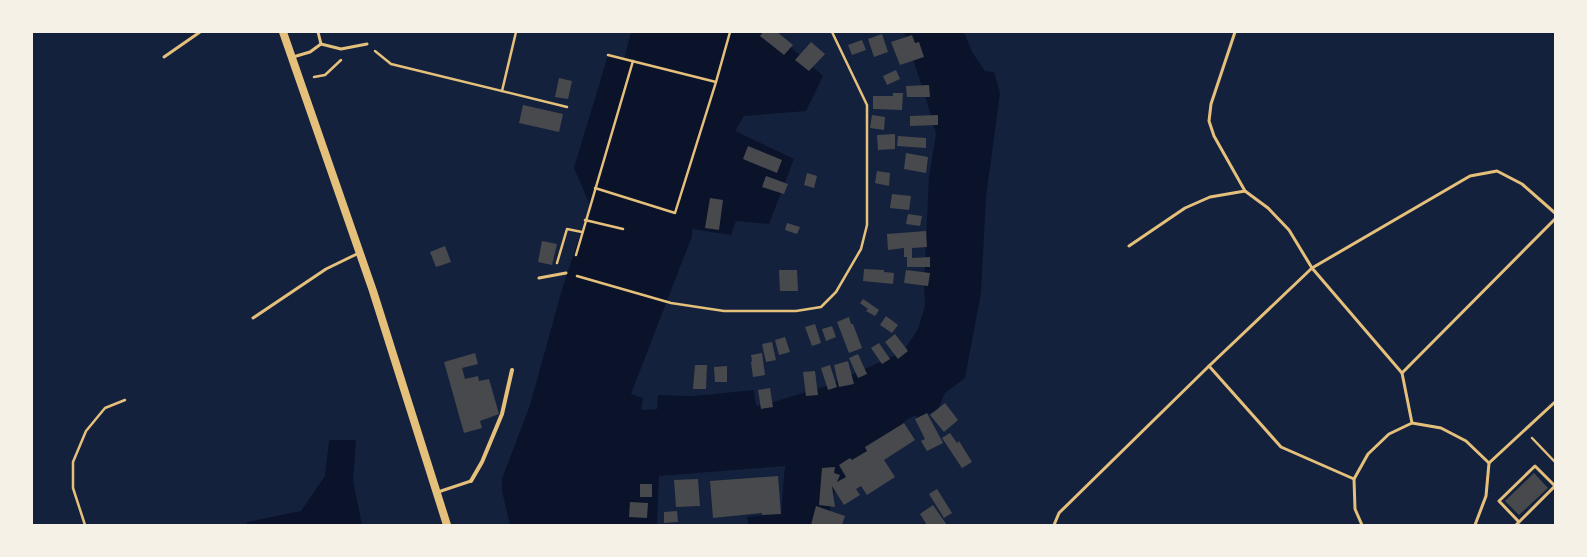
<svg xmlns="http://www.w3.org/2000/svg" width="1587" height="557" font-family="Barlow,sans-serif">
<rect width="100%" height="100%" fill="#14213d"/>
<!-- water -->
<g fill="#0b132b">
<polygon points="631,32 774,32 823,76 806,111 744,116 735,131 794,159 769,224 736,221 731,235 692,229 692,236 631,394 643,398 641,410 657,409 658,395 694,396 754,390 756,406 770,403 826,386 903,352 918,329 925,306 924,285 929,176 936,134 926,99 904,32 964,32 972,52 985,71 994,72 1000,93 986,197 981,293 965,378 945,393 938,409 918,420 916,415 906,420 892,436 835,490 826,525 749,525 747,517 781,513 785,466 659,476 657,525 510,525 502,491 502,479 530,405 563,286 590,205 574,168 608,55 624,59"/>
<polygon points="329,440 356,440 353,481 362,525 247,525 247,522 301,511 325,476"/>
</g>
<!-- building -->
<g fill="#48494c">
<polygon points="763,32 777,32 793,45 784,55 760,36"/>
<polygon points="882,34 888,52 874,57 868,39"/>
<polygon points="912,35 915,43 919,42 924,57 900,65 891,42"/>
<polygon points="862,40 866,50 852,55 848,45"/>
<polygon points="811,42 825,54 809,71 795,60"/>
<polygon points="896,70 900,79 887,85 883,76"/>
<polygon points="559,78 572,81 568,99 555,97"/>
<polygon points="929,85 930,97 907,97 906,86"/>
<polygon points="893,93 903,93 902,110 873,109 873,96 893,96"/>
<polygon points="523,105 563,114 559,132 519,123"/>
<polygon points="872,115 885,117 884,130 870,128"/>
<polygon points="938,115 938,125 910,126 910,116"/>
<polygon points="895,134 895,149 878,150 877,135"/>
<polygon points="898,136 926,138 926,148 897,146"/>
<polygon points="748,146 782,160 777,173 743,159"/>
<polygon points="906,153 928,157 926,173 904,169"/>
<polygon points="877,171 890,173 889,186 875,183"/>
<polygon points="807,173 817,176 814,188 804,185"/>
<polygon points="766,176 788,184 784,194 762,187"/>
<polygon points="892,194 911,196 909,210 890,208"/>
<polygon points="710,198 723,200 719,230 705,228"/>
<polygon points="908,214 922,216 920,226 906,224"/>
<polygon points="787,223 800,227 797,234 785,230"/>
<polygon points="926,231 927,247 912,248 912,258 930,257 930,267 907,267 907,257 904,257 904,248 888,250 887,234"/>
<polygon points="542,241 557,244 552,265 538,262"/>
<polygon points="445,246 451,262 436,267 430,252"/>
<polygon points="864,269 884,270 884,272 894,273 893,284 863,281"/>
<polygon points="779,270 797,270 798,291 780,291"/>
<polygon points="906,270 930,273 928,286 904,283"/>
<polygon points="863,299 879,310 875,316 866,311 868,309 860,303"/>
<polygon points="886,316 898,325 892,333 880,325"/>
<polygon points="849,317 851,324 853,324 862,348 849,353 837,322"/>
<polygon points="815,324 821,343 812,346 805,327"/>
<polygon points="832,326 836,337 826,341 822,329"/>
<polygon points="895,334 908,351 898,359 885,342"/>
<polygon points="785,337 790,352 779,355 775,340"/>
<polygon points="772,342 776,360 766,362 762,344"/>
<polygon points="879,343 890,359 882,364 871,348"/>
<polygon points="475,353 478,364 462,368 465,379 478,376 479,381 489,379 499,414 480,421 482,428 464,433 444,362"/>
<polygon points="762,353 765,375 753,377 751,362 752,361 751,355"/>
<polygon points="858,354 867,374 858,378 849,358"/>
<polygon points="848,361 854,384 839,387 834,365"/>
<polygon points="695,365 707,365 706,389 693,389"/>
<polygon points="830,365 837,387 828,390 821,368"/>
<polygon points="727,366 727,382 715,382 714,367"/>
<polygon points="815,371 818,395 806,396 803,372"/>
<polygon points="770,388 773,407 761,409 758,390"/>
<polygon points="945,403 958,420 944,432 930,415"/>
<polygon points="927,413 943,443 927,451 921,441 925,439 915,419"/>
<polygon points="904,423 915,440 884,460 895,477 867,495 861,486 856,489 860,495 844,505 832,486 835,507 819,505 822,468 835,467 834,473 840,475 837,482 846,477 839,465 850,458 852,460 867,451 865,447"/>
<polygon points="950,433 957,443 959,441 972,462 962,468 942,438"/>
<polygon points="1534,473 1548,488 1519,515 1505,501"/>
<polygon points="778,476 781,514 762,515 762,513 713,518 710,481"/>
<polygon points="698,479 700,506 676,507 674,480"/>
<rect x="640" y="484" width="12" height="13"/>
<polygon points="937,489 952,513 944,518 929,494"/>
<polygon points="630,502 648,503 647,518 629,517"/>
<polygon points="933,505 947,525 927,525 920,514"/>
<polygon points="816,506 845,516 842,525 811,525"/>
<polygon points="677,511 678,522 664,523 664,512"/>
</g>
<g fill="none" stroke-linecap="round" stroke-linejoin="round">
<!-- path -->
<g stroke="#e5c07b" stroke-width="2.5">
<polyline points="375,51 391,64 567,107"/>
<polyline points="314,77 325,75 341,60"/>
<polyline points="716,82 730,32"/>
<polyline points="502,91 516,32"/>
<polyline points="595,188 675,213 716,82 608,55"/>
<polyline points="585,220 623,229"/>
<polyline points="576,255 633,61"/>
<polyline points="557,263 567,229 582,232"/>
<polyline points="577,276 671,303 724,311 796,311 821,307 836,292 861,249 867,225 867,105 832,32"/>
<polyline points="1532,438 1555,462"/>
<polyline points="85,525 73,488 73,462 86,431 105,408 125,400"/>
</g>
<!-- service -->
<g stroke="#e5c07b" stroke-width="3">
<polyline points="318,32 321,44"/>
<polyline points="1235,32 1211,104 1209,121 1214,136 1245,191"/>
<polyline points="164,57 200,32"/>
<polyline points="293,57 310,52 321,44 341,49 367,44"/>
<polyline points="1129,246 1185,208 1210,197 1245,191 1268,208 1289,230 1312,268 1402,373 1412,423 1441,428 1466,441 1489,463 1486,496 1475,525"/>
<polyline points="539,278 566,273"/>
<polyline points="253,318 326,269 359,253"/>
<polyline points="1209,366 1281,447 1354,479"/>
<polyline points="1402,373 1555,219"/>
<polyline points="1489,463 1555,402"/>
<polyline points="438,492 471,481"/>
<polyline points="1054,525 1059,513 1209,366 1312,268 1470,176 1497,171 1522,184 1555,213"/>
<polyline points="1362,525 1355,509 1354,479 1368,454 1389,434 1412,423"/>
<polyline points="1516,525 1555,486 1535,466 1499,501 1519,522"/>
</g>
<!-- minor -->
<polyline stroke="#e5c07b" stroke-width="4" points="471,481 482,462 502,414 512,370"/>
<!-- secondary -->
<polyline stroke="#e5c07b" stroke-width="8" points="283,32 373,291 447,525"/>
</g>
<!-- border -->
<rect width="1587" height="557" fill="none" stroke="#f6f1e7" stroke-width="66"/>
</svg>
